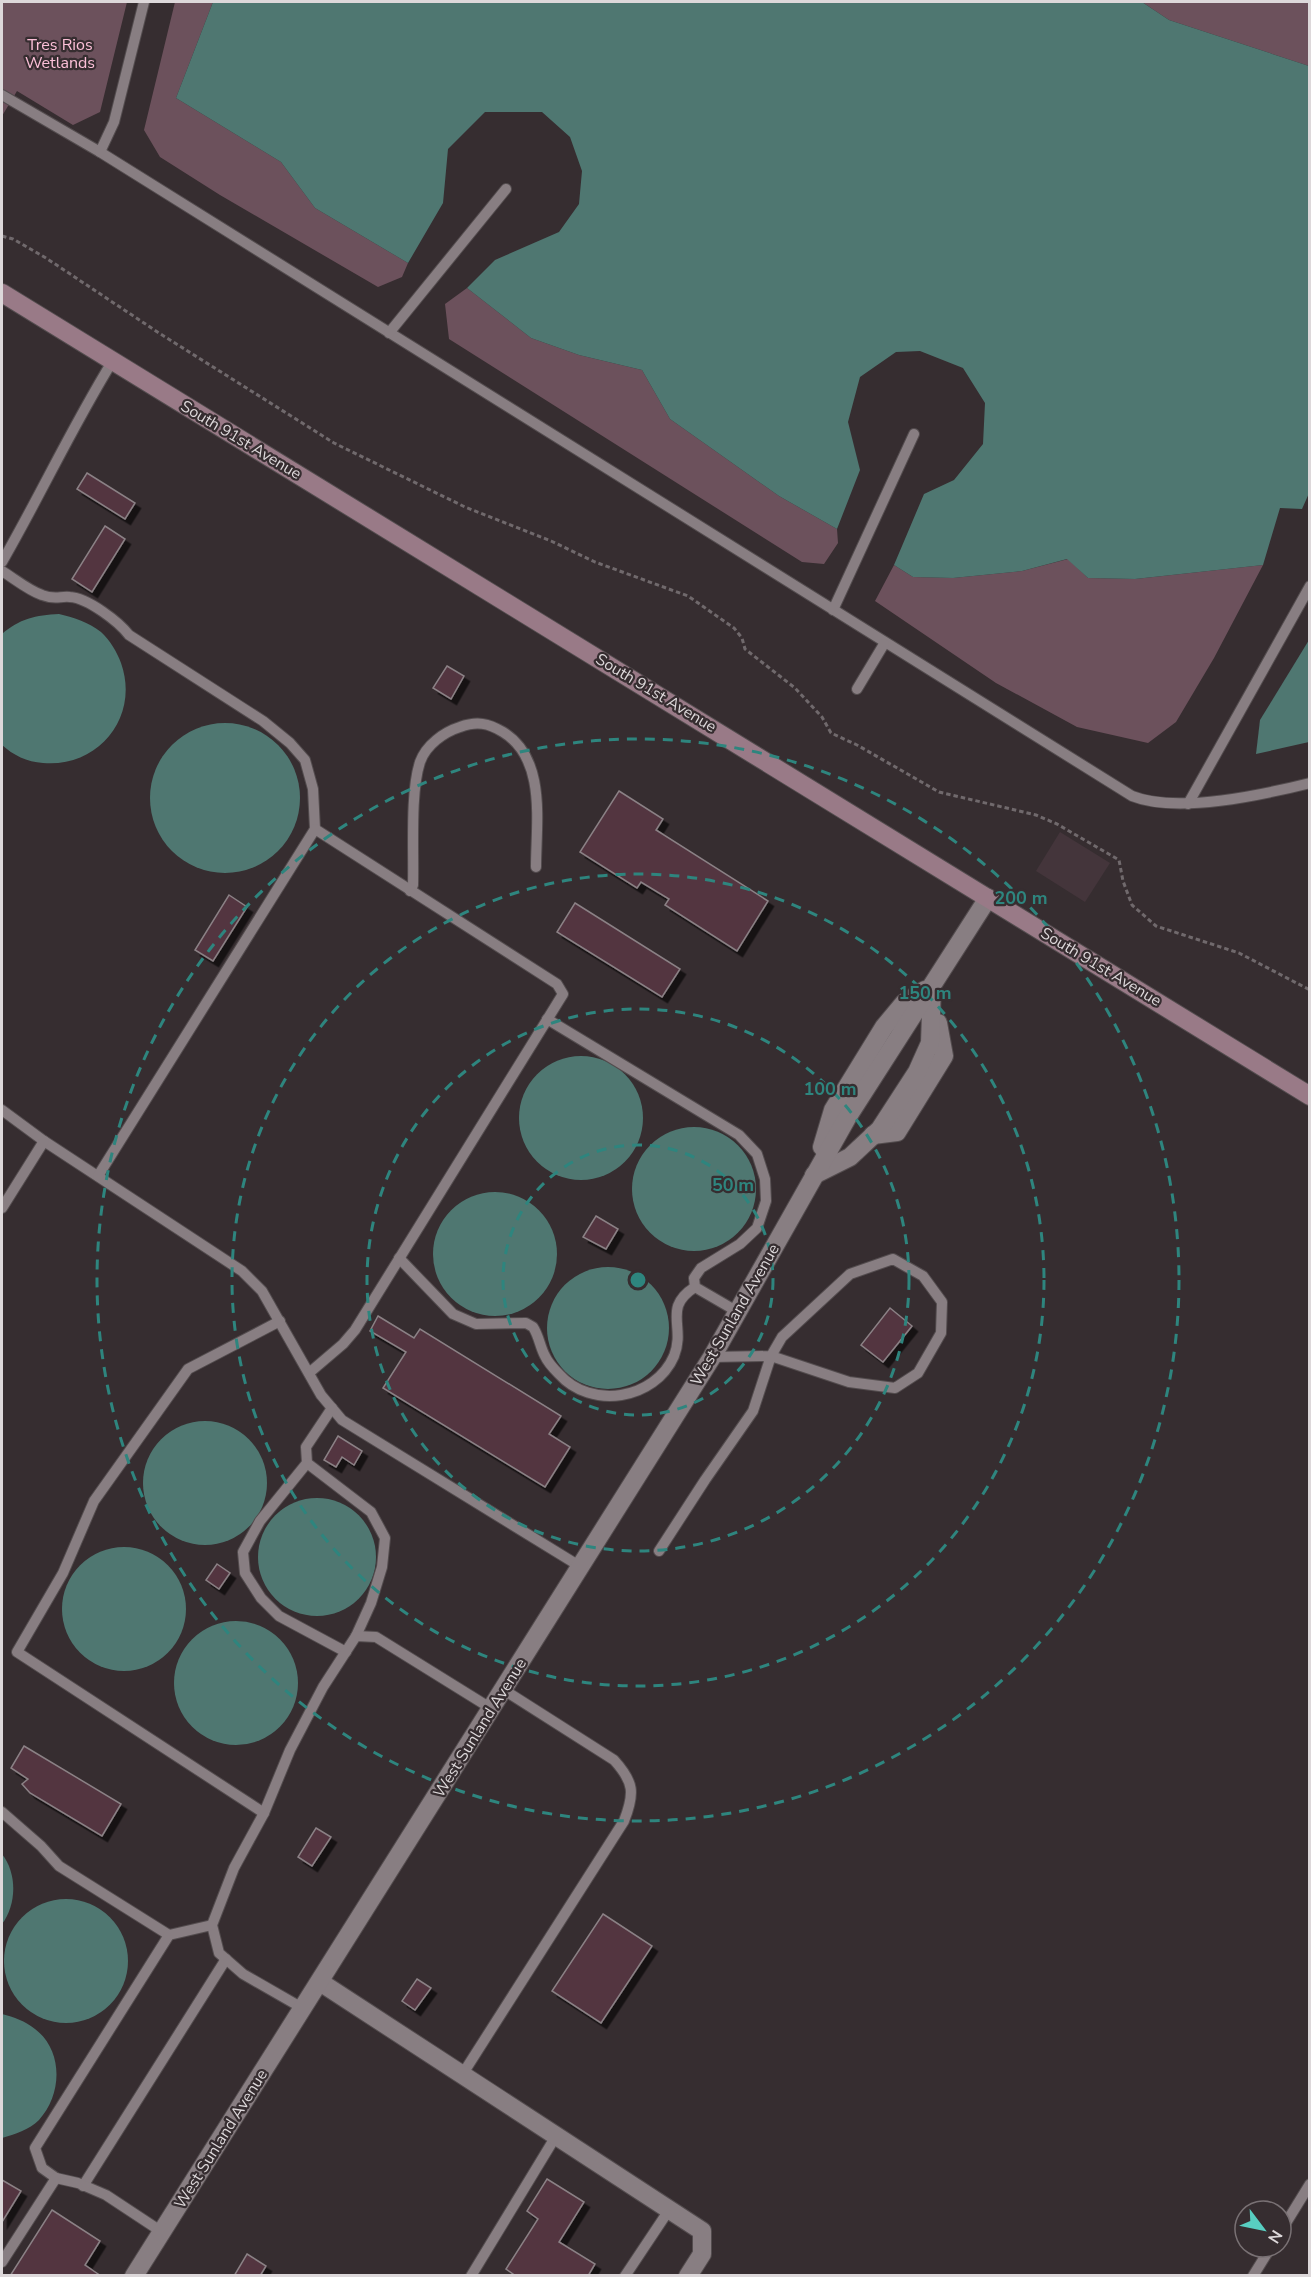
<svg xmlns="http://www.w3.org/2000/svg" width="1311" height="2277" font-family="'Nunito Sans',sans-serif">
<defs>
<filter id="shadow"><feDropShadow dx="5.5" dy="5.5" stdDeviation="0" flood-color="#0009"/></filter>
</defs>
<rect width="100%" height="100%" fill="#362d30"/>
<!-- built -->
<polygon fill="#44353b" points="1060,832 1110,863 1085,902 1036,871"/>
<!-- green -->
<g fill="#6c515c">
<polygon points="2,2 127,2 100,112 73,125 17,91 2,116"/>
<polygon points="175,2 213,2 176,98 281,162 315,208 408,263 402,277 378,287 220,195 160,157 144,130"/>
<polygon points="1142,2 1309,2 1309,66 1169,20"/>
<polygon points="467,288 531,338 579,355 642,370 670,419 779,496 837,529 838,543 824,564 802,562 449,339 445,304"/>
<polygon points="1068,559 1088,578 1135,579 1263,565 1214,658 1176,722 1148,743 1077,727 996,683 875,601 894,565 913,577 953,578 1022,571"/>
</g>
<!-- water -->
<g fill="#4f7771">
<polygon points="213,2 1142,2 1169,20 1309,66 1310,491 1302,509 1280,508 1263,565 1135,579 1088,578 1067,559 1022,571 953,578 913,577 894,565 924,494 954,480 983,444 985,403 963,368 920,351 896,352 860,377 848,422 860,470 837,529 779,496 670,419 642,370 579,355 531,338 467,288 495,260 559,232 579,204 582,171 570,137 542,112 485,112 448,149 443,203 408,263 315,208 281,162 176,98"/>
<path d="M59,614C75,618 88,622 101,632C110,640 117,652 121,663C140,716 99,768 43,763C27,762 13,755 2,745V634C19,619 36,615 59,614Z"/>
<polygon points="1309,640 1309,742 1256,754 1260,720"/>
<circle cx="225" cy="798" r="75"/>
<circle cx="581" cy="1118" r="62"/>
<circle cx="694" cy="1189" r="62"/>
<circle cx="495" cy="1254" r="62"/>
<circle cx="608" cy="1328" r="61"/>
<circle cx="205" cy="1483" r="62"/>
<circle cx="317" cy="1557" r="59"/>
<circle cx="124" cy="1609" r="62"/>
<circle cx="236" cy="1683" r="62"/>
<path d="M2,1854C17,1873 17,1904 2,1924Z"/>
<circle cx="66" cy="1961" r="62"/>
<path d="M2,2014C14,2017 25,2021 35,2029C64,2051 62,2095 39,2120C29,2130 15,2134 2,2138Z"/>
</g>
<!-- building -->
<g fill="#523541" stroke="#8b8185" stroke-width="1.5" filter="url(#shadow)">
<polygon points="87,473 135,503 125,519 77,489"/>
<polygon points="105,526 125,539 92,592 72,579"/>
<polygon points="447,666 464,676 451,699 433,688"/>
<polygon points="619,791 663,819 656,830 768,901 737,951 665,905 669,899 641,882 637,888 580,852"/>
<polygon points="229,895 247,907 213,961 195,950"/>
<polygon points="575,903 680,969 662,997 557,932"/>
<polygon points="596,1216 618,1229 606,1249 583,1237"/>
<polygon points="890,1308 912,1326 883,1362 861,1345"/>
<polygon points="378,1316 414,1338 420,1329 561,1416 549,1434 570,1447 545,1487 383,1388 406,1352 370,1331"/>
<polygon points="338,1436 362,1451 354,1465 342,1457 336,1467 324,1460"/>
<polygon points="217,1564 230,1573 219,1589 206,1580"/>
<polygon points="24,1746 121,1804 102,1836 30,1793 22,1784 28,1779 11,1768"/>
<polygon points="316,1828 331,1837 312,1866 298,1857"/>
<polygon points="603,1914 652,1946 601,2023 552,1991"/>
<polygon points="417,1979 431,1988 415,2010 402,2001"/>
<polygon points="547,2179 584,2202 559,2242 595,2264 588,2276 516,2276 506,2269 538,2219 527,2211"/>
<polygon points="2,2180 21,2191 2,2222"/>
<polygon points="52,2210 100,2241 85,2265 101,2276 10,2276"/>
<polygon points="247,2254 266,2266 260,2276 234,2276"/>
</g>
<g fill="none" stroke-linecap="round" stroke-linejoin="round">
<!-- lane casing -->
<g stroke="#534c4e" stroke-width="12">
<g id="lane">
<path d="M2,95L100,152L1132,796C1177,814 1262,795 1310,783"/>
<polyline points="100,152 114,122 144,2"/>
<polyline points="389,333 506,189"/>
<path d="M2,562C40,496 72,427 112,362"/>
<path d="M2,571C15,579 28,590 42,595C54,600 60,596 70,597C88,598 119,622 129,635L263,721L290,743L305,760L313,789L315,829"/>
<polyline points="833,610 914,434"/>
<polyline points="857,689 884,644"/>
<polyline points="1188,804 1310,586"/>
<path d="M410,891L413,885C414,851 410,793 420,762C426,745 444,732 460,727C477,721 488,723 503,732C547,759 536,823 536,867"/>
<polyline points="547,1019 739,1135 757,1154 765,1179 766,1201 757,1228 740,1244 701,1268 694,1278 695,1287 738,1312"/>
<polyline points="2,1110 44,1141 242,1271 262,1291 321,1395 342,1420 581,1567"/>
<polyline points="98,1176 315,829 557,984 563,994 355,1330 343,1344 309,1373"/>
<polyline points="2,1208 44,1141"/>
<path d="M399,1258L453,1314L476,1324L526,1323L533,1327C539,1336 540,1347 545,1356C548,1363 554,1369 559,1374C591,1410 655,1400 674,1356C686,1326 662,1308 695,1287"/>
<polyline points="332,1408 306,1447 307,1463 371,1512 385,1538 382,1567 371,1603 356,1636"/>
<polyline points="307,1463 260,1521 243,1552 245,1573 261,1598 279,1616 346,1652"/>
<polyline points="659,1551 705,1480 753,1411 771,1356 782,1337 850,1274 893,1259 923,1276 942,1302 941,1333 918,1373 895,1388 849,1382 771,1356 712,1357"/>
<polyline points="2,1812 41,1846 59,1866 169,1935"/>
<polyline points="264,1813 17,1652 63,1573 94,1501 188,1369 280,1321"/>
<polyline points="304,2009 243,1974 219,1953 212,1925 234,1868 264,1813 290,1750 323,1687 356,1636 376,1637 492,1709"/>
<path d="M462,2075L624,1821C635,1793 634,1782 614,1760L504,1690"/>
<polyline points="83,2186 226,1959"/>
<polyline points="1281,2231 1310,2184"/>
<polyline points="162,2232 106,2195 78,2183 56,2178 42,2168 35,2148 169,1935 212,1925"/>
<polyline points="2,2262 56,2178"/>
<polyline points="471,2276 556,2136"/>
<polyline points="625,2276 669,2210"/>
<polyline points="1253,2276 1271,2247"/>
</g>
</g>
<!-- street casing -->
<g stroke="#534c4e" stroke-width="20">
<g id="street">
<polyline points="873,1135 897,1132 944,1056 938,1023"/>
<polyline points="822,1147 833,1110 884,1027 904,1003 925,990"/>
<polyline points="814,1175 850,1157 880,1129 917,1072 930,1043 932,986"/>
<polyline points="320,1982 702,2231 702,2254 688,2276"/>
<polyline points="134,2276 712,1357 847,1118 988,898"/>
</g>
</g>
<!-- secondary casing -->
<g stroke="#534c4e" stroke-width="20">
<polyline id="secondary" points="2,293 1310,1096"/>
</g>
<!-- path -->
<polyline stroke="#70696c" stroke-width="3" stroke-dasharray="4.5 3" stroke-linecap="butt" points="2,236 13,239 46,258 159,333 334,443 465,507 551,541 595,562 688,596 734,628 742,638 745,649 795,688 822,717 831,733 857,745 939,792 1036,815 1057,824 1119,860 1123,881 1132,905 1156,926 1239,953 1310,990"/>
<!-- lane -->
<use href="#lane" stroke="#887e82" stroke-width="10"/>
<!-- street -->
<use href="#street" stroke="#887e82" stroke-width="18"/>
<!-- secondary -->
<use href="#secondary" stroke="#997a87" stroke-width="18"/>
</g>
<!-- distance rings -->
<g fill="none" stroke="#2e857e" stroke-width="3" stroke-dasharray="10 8">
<circle cx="638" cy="1280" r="135"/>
<circle cx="638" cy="1280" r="271"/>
<circle cx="638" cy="1280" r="406"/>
<circle cx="638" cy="1280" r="541"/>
</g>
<g text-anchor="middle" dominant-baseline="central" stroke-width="4.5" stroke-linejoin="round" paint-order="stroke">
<!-- park labels -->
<g font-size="16" fill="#fcc0d8" stroke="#362d30">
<text x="60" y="45">Tres Rios<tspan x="60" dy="18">Wetlands</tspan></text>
</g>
<!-- street labels -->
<g font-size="16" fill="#ddd8da" stroke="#362d30">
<text transform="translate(241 440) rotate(31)">South 91st Avenue</text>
<text transform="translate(656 693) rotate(31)">South 91st Avenue</text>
<text transform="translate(1101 967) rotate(31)">South 91st Avenue</text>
<text transform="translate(735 1315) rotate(-60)">West Sunland Avenue</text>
<text transform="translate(480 1728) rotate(-58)">West Sunland Avenue</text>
<text transform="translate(221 2139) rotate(-58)">West Sunland Avenue</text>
</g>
</g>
<circle cx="638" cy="1280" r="9" fill="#2e857e" stroke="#362d30" stroke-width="3"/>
<g font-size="18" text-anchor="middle" font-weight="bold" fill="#2e857e" stroke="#362d30" stroke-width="4.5" stroke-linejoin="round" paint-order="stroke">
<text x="1021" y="904">200 m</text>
<text x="925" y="999">150 m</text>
<text x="830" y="1095">100 m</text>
<text x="733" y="1191">50 m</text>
</g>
<!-- border -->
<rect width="1311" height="2277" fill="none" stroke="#ddd8da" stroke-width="6"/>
<!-- north arrow -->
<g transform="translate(1263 2229) rotate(122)"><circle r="28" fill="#362d30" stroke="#797174" stroke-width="1.5"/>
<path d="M0-4.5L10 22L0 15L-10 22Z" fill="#58cec1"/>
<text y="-9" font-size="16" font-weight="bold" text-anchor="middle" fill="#ddd8da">N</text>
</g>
</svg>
